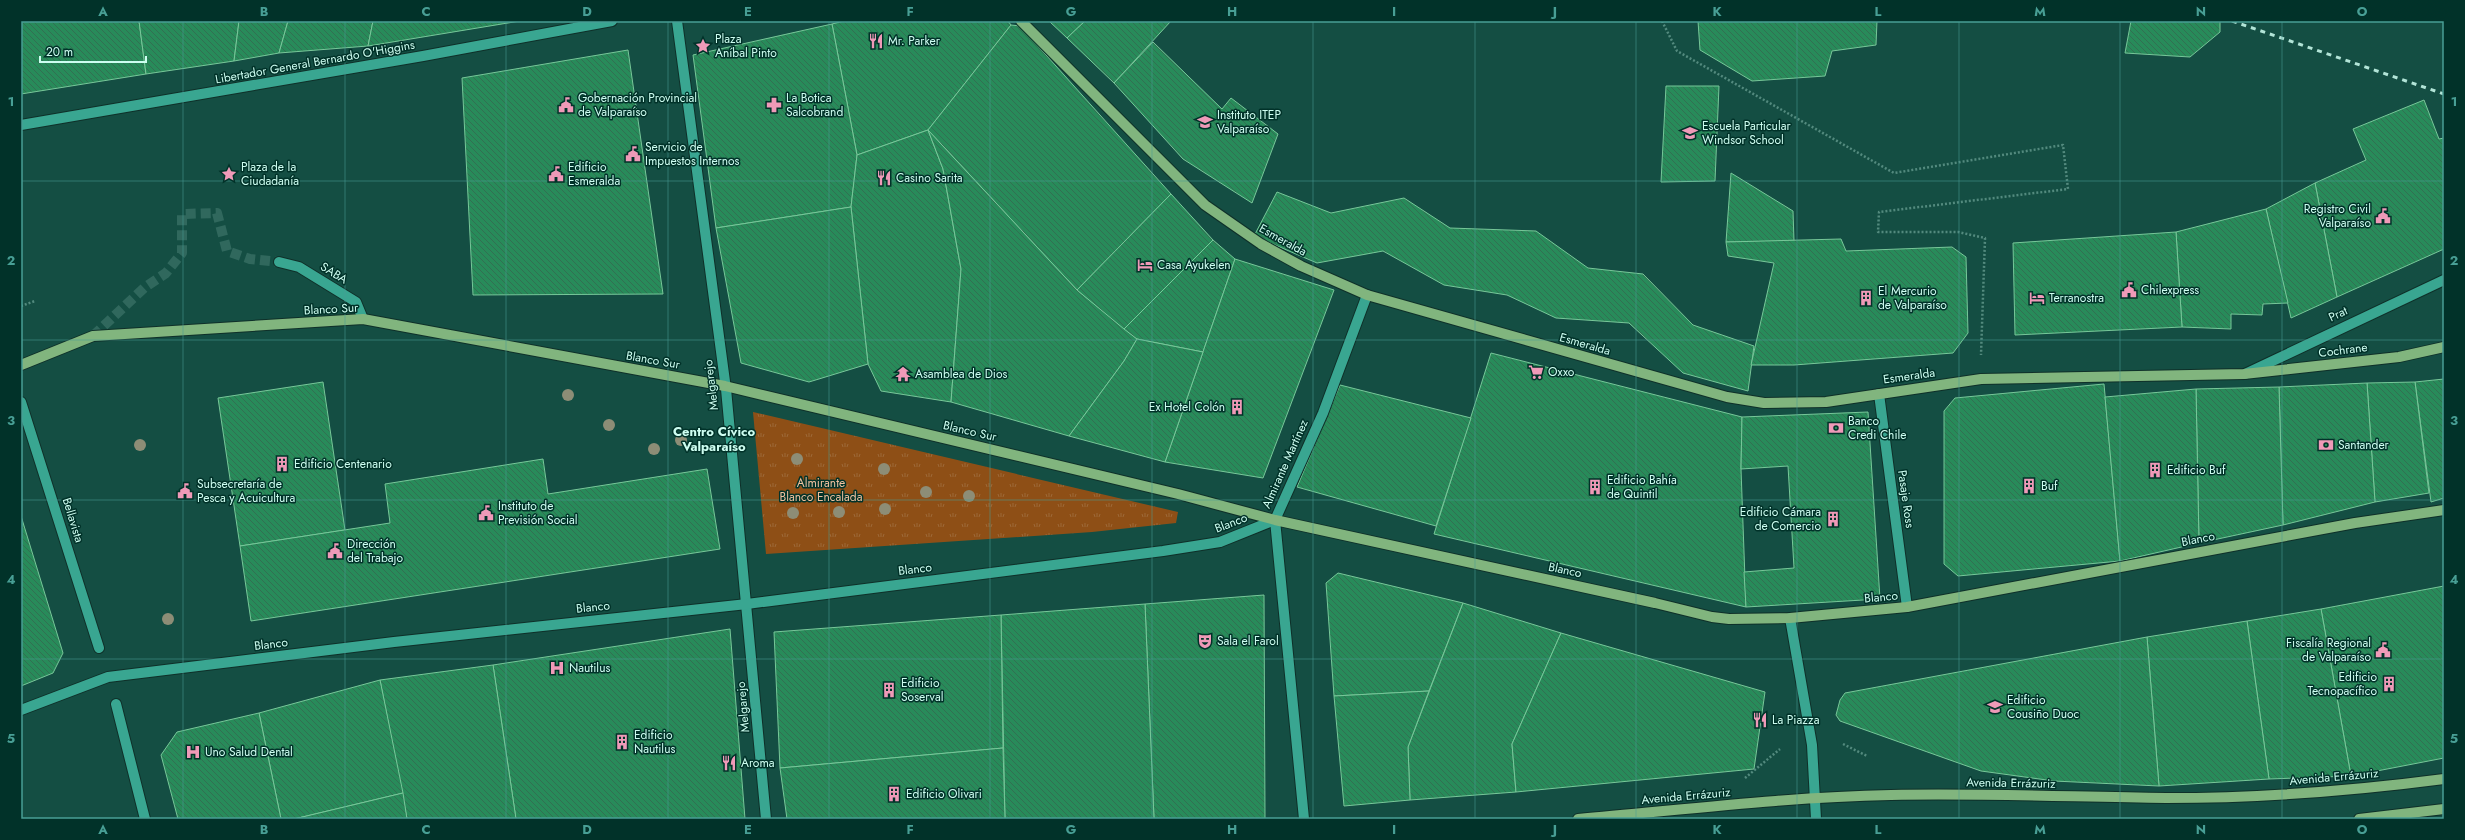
<svg xmlns="http://www.w3.org/2000/svg" width="2465" height="840" font-family="Jost,sans-serif">
<defs>
<pattern id="park-tufts" width="24" height="20" patternUnits="userSpaceOnUse"><rect width="24" height="20" fill="#8e4f16"/><path d="M3 7l-1-3M5 7V3M7 7l1-3M15 17l-1-3M17 17v-4M19 17l1-3" fill="none" stroke="#9d6938"/></pattern>
<pattern id="building-back-hatch" width="6" height="6" patternUnits="userSpaceOnUse"><rect width="6" height="6" fill="#288b5a"/><path d="M-1 5l2 2M0 0l6 6M5-1l2 2" fill="none" stroke="#326f52"/></pattern>
</defs>
<rect width="100%" height="100%" fill="#144e43"/>
<!-- park -->
<polygon fill="url(#park-tufts)" points="753,412 1178,512 1176,523 1092,532 766,554"/>
<!-- building -->
<g fill="url(#building-back-hatch)" stroke="#77c799">
<polygon points="21,21 139,21 146,74 21,94"/>
<polygon points="139,21 239,21 234,61 146,74"/>
<polygon points="239,21 288,21 279,53 234,61"/>
<polygon points="288,21 373,21 368,46 279,53"/>
<polygon points="373,21 520,21 368,46"/>
<polygon points="844,21 1008,21 1011,25 928,130 857,155 832,24"/>
<polygon points="1049,21 1085,21 1067,38"/>
<polygon points="1085,21 1171,21 1114,83 1067,38"/>
<polygon points="1698,21 1877,21 1876,45 1832,51 1825,76 1752,81 1700,50"/>
<polygon points="2131,21 2220,21 2220,32 2190,57 2125,53"/>
<polygon points="832,24 857,155 851,207 716,228 693,55"/>
<polygon points="1011,25 1020,26 1171,194 1077,290 928,130"/>
<polygon points="1153,42 1222,109 1231,98 1278,134 1252,203 1183,159 1114,83"/>
<polygon points="628,50 663,294 473,295 462,78"/>
<polygon points="1666,86 1719,86 1715,181 1661,182"/>
<polygon points="2424,100 2439,139 2444,138 2444,249 2337,297 2315,183 2366,160 2353,129"/>
<polygon points="928,130 943,169 961,269 951,402 881,391 868,364 851,207 857,155"/>
<polygon points="928,130 1077,290 1137,339 1124,361 1069,436 951,402 961,269 943,169"/>
<polygon points="1731,173 1793,211 1794,241 1726,242"/>
<polygon points="2315,183 2337,297 2291,318 2266,209"/>
<polygon points="1277,192 1331,213 1404,198 1450,228 1536,231 1588,268 1643,274 1693,325 1754,346 1748,391 1683,373 1629,323 1556,318 1507,295 1444,285 1383,251 1317,263 1254,236"/>
<polygon points="1171,194 1213,240 1124,329 1077,290"/>
<polygon points="851,207 868,364 809,382 741,363 716,228"/>
<polygon points="2266,209 2288,303 2263,304 2262,315 2231,314 2231,329 2182,327 2176,232"/>
<polygon points="2176,232 2182,327 2015,335 2013,243"/>
<polygon points="1841,239 1846,251 1952,247 1966,257 1968,333 1953,353 1794,365 1751,365 1774,263 1728,256 1726,242"/>
<polygon points="1213,240 1235,259 1203,352 1137,339 1124,329"/>
<polygon points="1235,259 1334,290 1263,478 1165,462"/>
<polygon points="1137,339 1203,352 1165,462 1069,436 1124,361"/>
<polygon points="1491,353 1742,417 1741,469 1746,607 1434,534"/>
<polygon points="2444,379 2444,498 2431,502 2415,382"/>
<polygon points="323,382 345,530 240,546 218,398"/>
<polygon points="2415,382 2429,493 2375,502 2367,383"/>
<polygon points="2367,383 2375,502 2283,525 2279,387"/>
<polygon points="2104,384 2120,561 1958,576 1944,564 1944,411 1955,398"/>
<polygon points="1340,385 1471,418 1436,526 1297,487"/>
<polygon points="2279,387 2283,525 2199,543 2196,389"/>
<polygon points="2196,389 2199,543 2120,561 2105,397"/>
<polygon points="1868,412 1880,599 1746,607 1744,572 1794,568 1788,466 1741,469 1742,417"/>
<polygon points="543,459 548,494 707,469 720,549 251,621 240,546 390,523 385,484"/>
<polygon points="21,516 63,653 53,673 21,686"/>
<polygon points="1338,573 1463,603 1429,691 1334,696 1326,583"/>
<polygon points="2444,586 2444,758 2351,776 2321,609"/>
<polygon points="1264,595 1265,819 1154,819 1145,604"/>
<polygon points="1463,603 1561,633 1512,744 1516,792 1410,800 1408,747"/>
<polygon points="1145,604 1154,819 1005,819 1001,615"/>
<polygon points="2321,609 2351,776 2269,779 2247,621"/>
<polygon points="1001,615 1003,748 780,768 774,632"/>
<polygon points="2247,621 2269,779 2159,786 2147,637"/>
<polygon points="730,629 745,819 516,819 493,665"/>
<polygon points="1561,633 1765,692 1754,769 1516,792 1512,744"/>
<polygon points="2147,637 2159,786 2054,781 1981,771 1840,721 1836,715 1840,700 1845,693"/>
<polygon points="493,665 516,819 407,819 380,680"/>
<polygon points="380,680 403,793 294,819 281,819 259,713"/>
<polygon points="1429,691 1408,747 1410,800 1344,806 1334,696"/>
<polygon points="259,713 281,819 178,819 161,755 177,732"/>
<polygon points="1003,748 1005,819 787,819 780,768"/>
<polygon points="403,793 407,819 294,819"/>
</g>
<g fill="none" stroke-linecap="round" stroke-linejoin="round">
<!-- minor-tunnel -->
<polyline stroke="#30685d" stroke-width="10" stroke-dasharray="10 5" stroke-linecap="butt" points="93,336 144,288 166,273 182,253 182,214 217,213 227,251 250,259 279,262"/>
<!-- minor casing -->
<g stroke="#0f3029" stroke-width="12">
<g id="minor">
<polyline points="677,21 726,389 766,819"/>
<polyline points="21,125 423,56 612,21"/>
<polyline points="279,262 299,267 356,302 363,319"/>
<polyline points="2245,374 2444,280"/>
<polyline points="1879,394 1907,607"/>
<polyline points="21,402 99,648"/>
<polyline points="1790,618 1812,745 1816,819"/>
<polyline points="116,704 145,819"/>
<polyline points="21,710 108,677 394,642 747,604 1163,551 1220,542 1275,520"/>
<polyline points="1304,819 1275,520 1323,413 1367,295"/>
</g>
</g>
<!-- major casing -->
<g stroke="#0f3029" stroke-width="12">
<g id="major">
<polyline points="1021,21 1205,205 1261,244 1301,266 1367,295 1727,397 1764,403 1826,402 1981,379 2244,374 2399,357 2444,347"/>
<polyline points="21,365 93,336 363,319 725,386 1178,494 1275,520 1655,603 1712,617 1729,619 1790,618 1907,607 2355,523 2444,510"/>
<path d="M1578,819C1682,810 1786,797 1891,795C1982,793 2074,797 2166,798C2259,798 2352,791 2444,779"/>
<polyline points="2359,819 2444,809"/>
</g>
</g>
<!-- path -->
<g stroke="#538a7e" stroke-width="2.5" stroke-dasharray="2 2" stroke-linecap="butt">
<polyline points="1662,21 1677,51 1894,173 2063,145 2068,189 1879,212 1878,232 1958,232 1985,238 1981,355"/>
<polyline points="21,306 35,301"/>
<polyline points="1843,744 1867,756"/>
<polyline points="1745,778 1780,749"/>
</g>
<!-- minor -->
<use href="#minor" stroke="#39a691" stroke-width="10"/>
<!-- major -->
<use href="#major" stroke="#81b57e" stroke-width="10"/>
<!-- rail -->
<polyline stroke="#b2e4d7" stroke-width="3" stroke-dasharray="5 5" stroke-linecap="butt" points="2232,21 2444,94"/>
</g>
<!-- trees -->
<g fill="#8d8d76">
<circle cx="568" cy="395" r="6"/>
<circle cx="609" cy="425" r="6"/>
<circle cx="681" cy="440" r="6"/>
<circle cx="140" cy="445" r="6"/>
<circle cx="654" cy="449" r="6"/>
<circle cx="797" cy="459" r="6"/>
<circle cx="884" cy="469" r="6"/>
<circle cx="926" cy="492" r="6"/>
<circle cx="969" cy="496" r="6"/>
<circle cx="885" cy="509" r="6"/>
<circle cx="839" cy="512" r="6"/>
<circle cx="793" cy="513" r="6"/>
<circle cx="168" cy="619" r="6"/>
</g>
<!-- grid -->
<path fill="none" stroke="#489f95" stroke-width="1" stroke-opacity="0.55" d="M183,21V819M345,21V819M506,21V819M668,21V819M829,21V819M990,21V819M1152,21V819M1313,21V819M1475,21V819M1636,21V819M1797,21V819M1959,21V819M2120,21V819M2282,21V819M21,181H2444M21,340H2444M21,500H2444M21,659H2444"/>
<!-- icons -->
<defs>
<g id="restaurant-bare" transform="scale(1.2)"><path d="M-5-6h1v4h1v-4h1v4h1v-4h1v5L-1.5 .5V6h-2V.5L-5-1ZM5-6V6H3V1.5H1.5Q1.5-4 5-6Z" fill="#ef9ab8" stroke="#013229" stroke-width="2.5" paint-order="stroke"/></g>
<g id="sight-bare" transform="scale(1.2)"><path d="M0-6L1.8-2.2L6-1.7L2.9 1.2L3.7 5.4L0 3.3L-3.7 5.4L-2.9 1.2L-6-1.7L-1.8-2.2Z" fill="#ef9ab8" stroke="#013229" stroke-width="2.5" paint-order="stroke"/></g>
<g id="civic-bare" transform="scale(1.2)"><path d="M-.6-6.5H3V-4.5H.6V-3L4-1V1h2V6H-6V1h2V-1L-.6-3ZM-1.2 2.5V6h2.4V2.5Z" fill="#ef9ab8" stroke="#013229" stroke-width="2.5" paint-order="stroke"/></g>
<g id="pharmacy-bare" transform="scale(1.2)"><path d="M-2-6h4v4h4v4h-4v4h-4v-4h-4v-4h4Z" fill="#ef9ab8" stroke="#013229" stroke-width="2.5" paint-order="stroke"/></g>
<g id="school-bare" transform="scale(1.2)"><path d="M0-5L7-2L0 1L-7-2ZM-4 1L0 2.5L4 1V4Q0 6-4 4Z" fill="#ef9ab8" stroke="#013229" stroke-width="2.5" paint-order="stroke"/></g>
<g id="hotel-bare" transform="scale(1.2)"><path d="M-6-4.5h1.5V1H6V5H4.5V3h-9V5H-6ZM-4 0a1.8 1.8 0 1 1 3.6 0ZM.5 0V-2.5h3Q6-2.5 6 0Z" fill="#ef9ab8" stroke="#013229" stroke-width="2.5" paint-order="stroke"/></g>
<g id="building-bare" transform="scale(1.2)"><path d="M-4-6H4V6H1V3H-1V6H-4ZM-2.5-4.3h1.7v1.8h-1.7ZM.8-4.3h1.7v1.8H.8ZM-2.5-1h1.7V.8h-1.7ZM.8-1h1.7V.8H.8Z" fill="#ef9ab8" stroke="#013229" stroke-width="2.5" paint-order="stroke"/></g>
<g id="supermarket-bare" transform="scale(1.2)"><path d="M-6-5.5h2.5l.6 2H6L4.5 2H-2.5L-4.4-4H-6ZM-1.5 3.2a1.3 1.3 0 1 0 .1 0ZM3 3.2a1.3 1.3 0 1 0 .1 0Z" fill="#ef9ab8" stroke="#013229" stroke-width="2.5" paint-order="stroke"/></g>
<g id="temple-bare" transform="scale(1.2)"><path d="M0-6L5-2H3V0L6.5 2.5H4V6H1.5V3h-3V6H-4V2.5H-6.5L-3 0V-2H-5Z" fill="#ef9ab8" stroke="#013229" stroke-width="2.5" paint-order="stroke"/></g>
<g id="bank-bare" transform="scale(1.2)"><path d="M-6-4H6V4H-6ZM0-2.3a2.3 2.3 0 1 0 0 4.6a2.3 2.3 0 1 0 0-4.6Z" fill="#ef9ab8" stroke="#013229" stroke-width="2.5" paint-order="stroke"/></g>
<g id="theatre-bare" transform="scale(1.2)"><path d="M-5-5.5Q0-4 5-5.5V0Q5 5 0 6Q-5 5-5 0ZM-3.3-2.5H-1v1.5H-3.3ZM1-2.5H3.3v1.5H1ZM-2.8 1Q0 5.5 2.8 1Z" fill="#ef9ab8" stroke="#013229" stroke-width="2.5" paint-order="stroke"/></g>
<g id="hospital-bare" transform="scale(1.2)"><path d="M-5-5h3v3.5h4V-5h3V5h-3V1.5h-4V5h-3Z" fill="#ef9ab8" stroke="#013229" stroke-width="2.5" paint-order="stroke"/></g>
<g id="university-bare" transform="scale(1.2)"><path d="M0-5L7-2L0 1L-7-2ZM-4 1L0 2.5L4 1V4Q0 6-4 4Z" fill="#ef9ab8" stroke="#013229" stroke-width="2.5" paint-order="stroke"/></g>
</defs>
<g fill-rule="evenodd">
<use href="#restaurant-bare" x="876" y="41"/>
<use href="#sight-bare" x="703" y="46"/>
<use href="#civic-bare" x="566" y="105"/>
<use href="#pharmacy-bare" x="774" y="105"/>
<use href="#school-bare" x="1205" y="122"/>
<use href="#school-bare" x="1690" y="133"/>
<use href="#civic-bare" x="633" y="154"/>
<use href="#sight-bare" x="229" y="174"/>
<use href="#civic-bare" x="556" y="174"/>
<use href="#restaurant-bare" x="884" y="178"/>
<use href="#civic-bare" x="2383" y="216"/>
<use href="#hotel-bare" x="1145" y="265"/>
<use href="#civic-bare" x="2129" y="290"/>
<use href="#building-bare" x="1866" y="298"/>
<use href="#hotel-bare" x="2037" y="298"/>
<use href="#supermarket-bare" x="1536" y="372"/>
<use href="#temple-bare" x="903" y="374"/>
<use href="#building-bare" x="1237" y="407"/>
<use href="#bank-bare" x="1836" y="428"/>
<use href="#bank-bare" x="2326" y="445"/>
<use href="#building-bare" x="282" y="464"/>
<use href="#building-bare" x="2155" y="470"/>
<use href="#building-bare" x="2029" y="486"/>
<use href="#building-bare" x="1595" y="487"/>
<use href="#civic-bare" x="185" y="491"/>
<use href="#civic-bare" x="486" y="513"/>
<use href="#building-bare" x="1833" y="519"/>
<use href="#civic-bare" x="335" y="551"/>
<use href="#theatre-bare" x="1205" y="641"/>
<use href="#civic-bare" x="2383" y="650"/>
<use href="#hospital-bare" x="557" y="668"/>
<use href="#building-bare" x="2389" y="684"/>
<use href="#building-bare" x="889" y="690"/>
<use href="#university-bare" x="1995" y="707"/>
<use href="#restaurant-bare" x="1760" y="720"/>
<use href="#building-bare" x="622" y="742"/>
<use href="#hospital-bare" x="193" y="752"/>
<use href="#restaurant-bare" x="729" y="763"/>
<use href="#building-bare" x="894" y="794"/>
</g>
<g text-anchor="middle" dominant-baseline="central" stroke-width="3" stroke-linejoin="round" paint-order="stroke">
<!-- poi labels -->
<g font-size="12" fill="#cefef1" stroke="#013229" text-anchor="start">
<text x="715" y="39">Plaza<tspan x="715" dy="14">Aníbal Pinto</tspan></text>
<text x="888" y="41">Mr. Parker</text>
<text x="578" y="98">Gobernación Provincial<tspan x="578" dy="14">de Valparaíso</tspan></text>
<text x="786" y="98">La Botica<tspan x="786" dy="14">Salcobrand</tspan></text>
<text x="1217" y="115">Instituto ITEP<tspan x="1217" dy="14">Valparaíso</tspan></text>
<text x="1702" y="126">Escuela Particular<tspan x="1702" dy="14">Windsor School</tspan></text>
<text x="645" y="147">Servicio de<tspan x="645" dy="14">Impuestos Internos</tspan></text>
<text x="241" y="167">Plaza de la<tspan x="241" dy="14">Ciudadanía</tspan></text>
<text x="568" y="167">Edificio<tspan x="568" dy="14">Esmeralda</tspan></text>
<text x="896" y="178">Casino Sarita</text>
<text x="2371" y="209" text-anchor="end">Registro Civil<tspan x="2371" dy="14">Valparaíso</tspan></text>
<text x="1157" y="265">Casa Ayukelen</text>
<text x="2141" y="290">Chilexpress</text>
<text x="1878" y="291">El Mercurio<tspan x="1878" dy="14">de Valparaíso</tspan></text>
<text x="2049" y="298">Terranostra</text>
<text x="1548" y="372">Oxxo</text>
<text x="915" y="374">Asamblea de Dios</text>
<text x="1225" y="407" text-anchor="end">Ex Hotel Colón</text>
<text x="1848" y="421">Banco<tspan x="1848" dy="14">Credi Chile</tspan></text>
<text x="2338" y="445">Santander</text>
<text x="294" y="464">Edificio Centenario</text>
<text x="2167" y="470">Edificio Buf</text>
<text x="1607" y="480">Edificio Bahía<tspan x="1607" dy="14">de Quintil</tspan></text>
<text x="197" y="484">Subsecretaría de<tspan x="197" dy="14">Pesca y Acuicultura</tspan></text>
<text x="2041" y="486">Buf</text>
<text x="498" y="506">Instituto de<tspan x="498" dy="14">Previsión Social</tspan></text>
<text x="1821" y="512" text-anchor="end">Edificio Cámara<tspan x="1821" dy="14">de Comercio</tspan></text>
<text x="347" y="544">Dirección<tspan x="347" dy="14">del Trabajo</tspan></text>
<text x="1217" y="641">Sala el Farol</text>
<text x="2371" y="643" text-anchor="end">Fiscalía Regional<tspan x="2371" dy="14">de Valparaíso</tspan></text>
<text x="569" y="668">Nautilus</text>
<text x="2377" y="677" text-anchor="end">Edificio<tspan x="2377" dy="14">Tecnopacífico</tspan></text>
<text x="901" y="683">Edificio<tspan x="901" dy="14">Soserval</tspan></text>
<text x="2007" y="700">Edificio<tspan x="2007" dy="14">Cousiño Duoc</tspan></text>
<text x="1772" y="720">La Piazza</text>
<text x="634" y="735">Edificio<tspan x="634" dy="14">Nautilus</tspan></text>
<text x="205" y="752">Uno Salud Dental</text>
<text x="741" y="763">Aroma</text>
<text x="906" y="794">Edificio Olivari</text>
</g>
<!-- street labels -->
<g font-size="12" fill="#cefef1" stroke="#013229">
<text transform="translate(315 62) rotate(-10)">Libertador General Bernardo O'Higgins</text>
<text transform="translate(1283 240) rotate(29)">Esmeralda</text>
<text transform="translate(334 273) rotate(32)">SABA</text>
<text transform="translate(331 309) rotate(-3)">Blanco Sur</text>
<text transform="translate(2338 314) rotate(-25)">Prat</text>
<text transform="translate(1585 344) rotate(16)">Esmeralda</text>
<text transform="translate(2343 350) rotate(-7)">Cochrane</text>
<text transform="translate(653 360) rotate(10)">Blanco Sur</text>
<text transform="translate(1909 376) rotate(-8)">Esmeralda</text>
<text transform="translate(711 385) rotate(-97)">Melgarejo</text>
<text transform="translate(970 431) rotate(13)">Blanco Sur</text>
<text transform="translate(1285 464) rotate(-66)">Almirante Martínez</text>
<text transform="translate(1906 499) rotate(82)">Pasaje Ross</text>
<text transform="translate(73 520) rotate(73)">Bellavista</text>
<text transform="translate(1231 523) rotate(-21)">Blanco</text>
<text transform="translate(2198 539) rotate(-11)">Blanco</text>
<text transform="translate(915 569) rotate(-7)">Blanco</text>
<text transform="translate(1565 570) rotate(12)">Blanco</text>
<text transform="translate(1881 597) rotate(-5)">Blanco</text>
<text transform="translate(593 607) rotate(-6)">Blanco</text>
<text transform="translate(271 644) rotate(-7)">Blanco</text>
<text transform="translate(743 707) rotate(-95)">Melgarejo</text>
<text transform="translate(2334 777) rotate(-5)">Avenida Errázuriz</text>
<text transform="translate(2011 783) rotate(1)">Avenida Errázuriz</text>
<text transform="translate(1686 796) rotate(-5)">Avenida Errázuriz</text>
</g>
<!-- park labels -->
<g font-size="12" fill="#f0c19f" stroke="#013229">
<text x="821" y="483">Almirante<tspan x="821" dy="14">Blanco Encalada</tspan></text>
</g>
<!-- neighbourhood labels -->
<g font-size="13" font-weight="bold" fill="#cefef1" stroke="#013229">
<text x="714" y="431">Centro Cívico<tspan x="714" dy="15">Valparaíso</tspan></text>
</g>
</g>
<!-- border -->
<rect width="2465" height="840" fill="none" stroke="#013229" stroke-width="44"/>
<!-- scale -->
<path d="M40 56v6h106v-6" fill="none" stroke="#cefef1" stroke-width="2"/>
<text x="46" y="56" font-size="12" fill="#cefef1" stroke="#013229" stroke-width="3" paint-order="stroke">20 m</text>
<rect x="22" y="22" width="2421" height="796" fill="none" stroke="#489f95" stroke-width="1.5"/>
<g font-size="13" text-anchor="middle" font-weight="bold" fill="#489f95">
<text x="103" y="16">A</text>
<text x="264" y="16">B</text>
<text x="426" y="16">C</text>
<text x="587" y="16">D</text>
<text x="748" y="16">E</text>
<text x="910" y="16">F</text>
<text x="1071" y="16">G</text>
<text x="1232" y="16">H</text>
<text x="1394" y="16">I</text>
<text x="1555" y="16">J</text>
<text x="1717" y="16">K</text>
<text x="1878" y="16">L</text>
<text x="2040" y="16">M</text>
<text x="2201" y="16">N</text>
<text x="2362" y="16">O</text>
<text x="11" y="106">1</text>
<text x="2454" y="106">1</text>
<text x="11" y="265">2</text>
<text x="2454" y="265">2</text>
<text x="11" y="425">3</text>
<text x="2454" y="425">3</text>
<text x="11" y="584">4</text>
<text x="2454" y="584">4</text>
<text x="11" y="743">5</text>
<text x="2454" y="743">5</text>
<text x="103" y="834">A</text>
<text x="264" y="834">B</text>
<text x="426" y="834">C</text>
<text x="587" y="834">D</text>
<text x="748" y="834">E</text>
<text x="910" y="834">F</text>
<text x="1071" y="834">G</text>
<text x="1232" y="834">H</text>
<text x="1394" y="834">I</text>
<text x="1555" y="834">J</text>
<text x="1717" y="834">K</text>
<text x="1878" y="834">L</text>
<text x="2040" y="834">M</text>
<text x="2201" y="834">N</text>
<text x="2362" y="834">O</text>
</g>
</svg>
